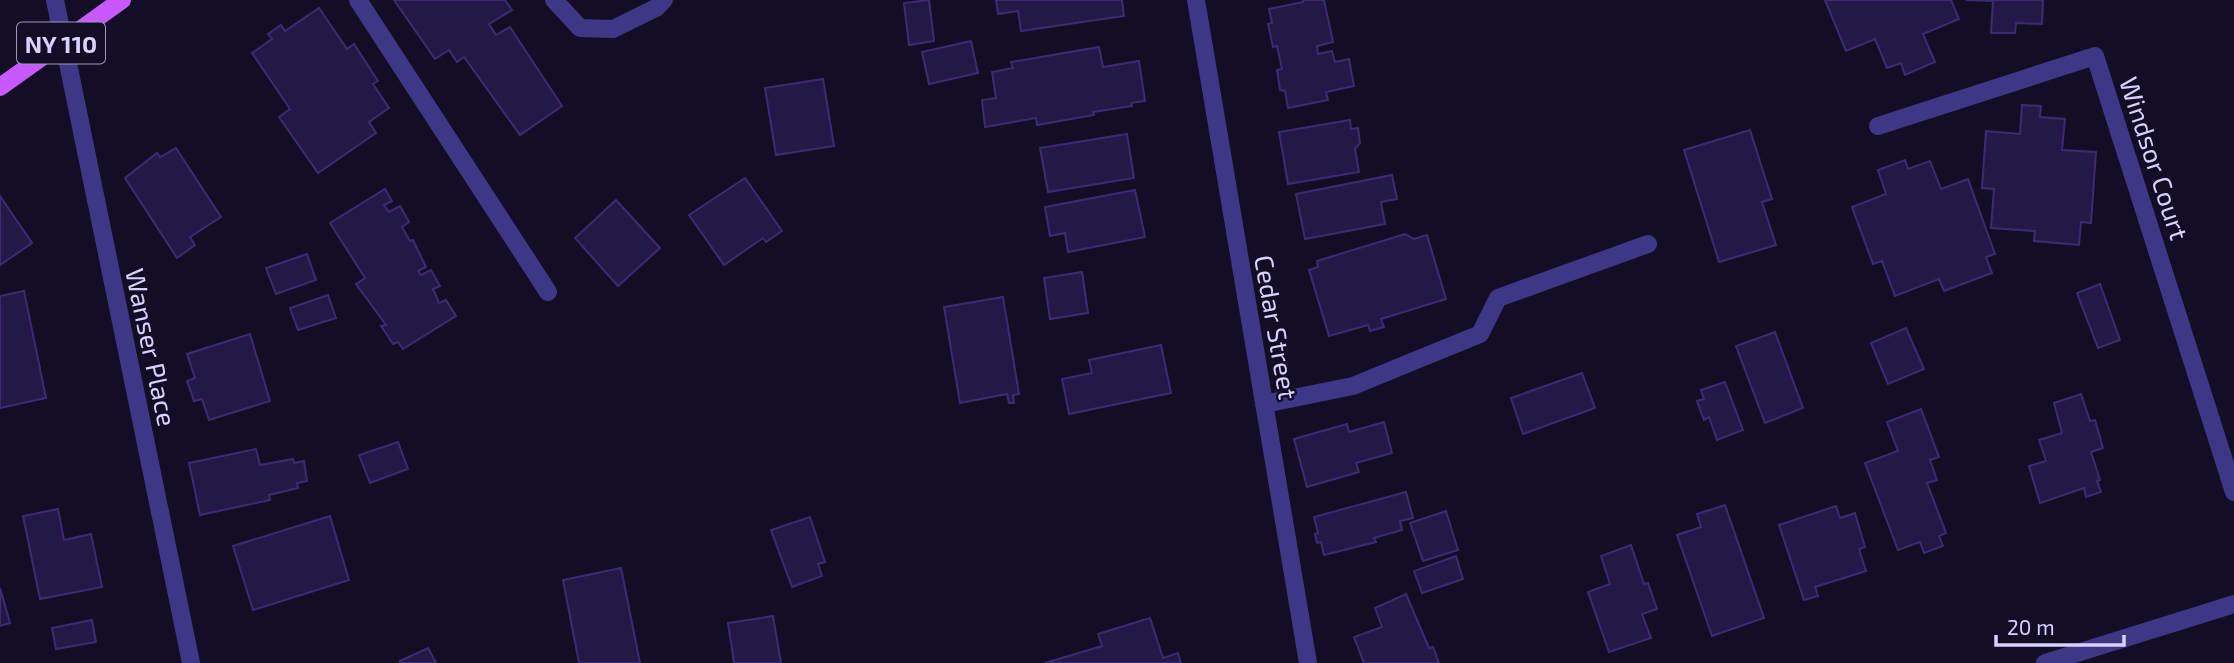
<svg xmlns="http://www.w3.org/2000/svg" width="2234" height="663" font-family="'Exo 2',sans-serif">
<rect width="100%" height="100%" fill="#130e25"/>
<!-- building -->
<g fill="#241946" stroke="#3c2b73" stroke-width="2">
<polygon points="394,0 505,0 512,10 489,24 496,35 510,27 562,106 520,135 464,57 457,62 449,50 435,59"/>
<polygon points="929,0 934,41 909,45 904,3"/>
<polygon points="996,0 1122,0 1124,16 1021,31 1018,11 998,14"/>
<polygon points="1303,0 1324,0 1333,42 1317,46 1318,54 1332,51 1335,62 1349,59 1354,86 1326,92 1328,100 1288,108 1285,91 1280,90 1277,70 1282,69 1277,46 1273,47 1268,24 1272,23 1269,9 1303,2"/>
<polygon points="1825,0 1951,0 1959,19 1923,34 1935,62 1905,75 1901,63 1887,68 1875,39 1846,51"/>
<polygon points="1966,0 2043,0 2042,24 2016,23 2015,33 1991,33 1993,1"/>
<polygon points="319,8 347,49 354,44 378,81 373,84 389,108 369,122 376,133 318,173 279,117 290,109 252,53 272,39 268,34 281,25 285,31"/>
<polygon points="971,41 978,73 929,84 922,52"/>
<polygon points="1099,47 1103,67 1139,61 1145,101 1131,103 1132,106 1093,112 1094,115 1037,125 1036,118 985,127 982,100 996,98 992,72 1013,68 1011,62"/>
<polygon points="823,79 834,146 776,155 765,88"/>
<polygon points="2022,105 2041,106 2040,117 2065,119 2062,150 2096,152 2091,223 2081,222 2079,245 2034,241 2035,231 1991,228 1994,189 1982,188 1986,131 2020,134"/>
<polygon points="1350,120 1351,129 1358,128 1360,143 1355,149 1359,172 1288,184 1279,132"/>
<polygon points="1750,130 1772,199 1762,202 1776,245 1719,262 1684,150"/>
<polygon points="1127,134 1134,178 1048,192 1040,148"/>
<polygon points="176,148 221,217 190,237 195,245 177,258 125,178 157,153 160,157"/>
<polygon points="1905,160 1908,169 1930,161 1941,189 1968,179 1995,254 1986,257 1992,273 1944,291 1939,279 1895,296 1882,261 1873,264 1852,207 1886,194 1878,170"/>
<polygon points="1392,175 1397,199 1381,202 1385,224 1305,239 1296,194"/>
<polygon points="745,178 782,231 766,242 763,238 724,265 689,215"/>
<polygon points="385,189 392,201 384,205 389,212 400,206 409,222 402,227 410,241 413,240 426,267 418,271 421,275 431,270 440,286 433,289 439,303 446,300 456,316 403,349 398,342 393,344 381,326 386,325 356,284 365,278 330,223"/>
<polygon points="1135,190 1145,237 1068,252 1065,233 1050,236 1045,207"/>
<polygon points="0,196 32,243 0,265"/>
<polygon points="616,200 660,248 618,286 575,238"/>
<polygon points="1405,234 1414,239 1427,235 1446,299 1381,319 1384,327 1370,331 1368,325 1329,336 1309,270 1318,267 1317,261"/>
<polygon points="307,254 316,280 276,294 266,268"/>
<polygon points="1082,272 1088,313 1050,319 1044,278"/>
<polygon points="2100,284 2120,340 2098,348 2077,293"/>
<polygon points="24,291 46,398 0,408 0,296"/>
<polygon points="328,295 336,318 298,330 290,308"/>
<polygon points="1003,297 1019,394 1013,395 1014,403 1009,403 1007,394 960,403 944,307"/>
<polygon points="1906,328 1924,369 1888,384 1871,343"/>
<polygon points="1775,332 1803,408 1765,423 1736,346"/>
<polygon points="250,334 270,401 209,420 202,399 194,401 187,381 195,378 187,354"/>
<polygon points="1161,345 1171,393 1069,414 1062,379 1092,373 1089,360"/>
<polygon points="1582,373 1595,408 1523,434 1511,398"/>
<polygon points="1725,382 1743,430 1717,440 1709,417 1704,420 1697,401 1704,399 1701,390"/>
<polygon points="2081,394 2090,421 2095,420 2103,448 2091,452 2100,480 2097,481 2101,492 2086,497 2084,488 2040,503 2029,466 2046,461 2039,440 2062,433 2054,403"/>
<polygon points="1921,409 1939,457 1930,460 1937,480 1927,483 1946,533 1939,536 1943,546 1924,553 1920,542 1898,550 1865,463 1898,451 1887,422"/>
<polygon points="1384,422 1392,453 1356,463 1359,472 1307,487 1294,439 1347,424 1349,432"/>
<polygon points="398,442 408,469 370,483 359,455"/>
<polygon points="256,449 260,465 293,459 294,463 304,461 307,481 297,483 298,488 269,495 270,500 200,515 189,463"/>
<polygon points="1406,492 1413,518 1400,521 1402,530 1374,538 1376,542 1324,555 1321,542 1317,543 1315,534 1318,533 1314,517"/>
<polygon points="1725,505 1764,618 1712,636 1677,535 1701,527 1697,514"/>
<polygon points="1836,506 1840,518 1855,513 1865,547 1859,549 1866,571 1815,587 1818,596 1804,600 1779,525"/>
<polygon points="58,509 64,540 91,534 102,587 40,599 23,516"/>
<polygon points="1446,511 1458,550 1423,561 1410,523"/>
<polygon points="330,516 349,580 253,610 233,546"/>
<polygon points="810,517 825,562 818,564 822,576 792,587 771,530"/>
<polygon points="1631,545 1644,584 1648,583 1657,609 1642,614 1651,638 1609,652 1588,592 1610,584 1601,556"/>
<polygon points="1456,556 1463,579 1422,593 1414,571"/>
<polygon points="621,568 640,663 579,663 563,580"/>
<polygon points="0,588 10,623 0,626"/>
<polygon points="1406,594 1429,648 1433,647 1439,663 1364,663 1354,637 1382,627 1375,608"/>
<polygon points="773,616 781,663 734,663 728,623"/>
<polygon points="1150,618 1163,658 1178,653 1181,663 1045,663 1102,646 1098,634"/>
<polygon points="92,620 96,642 56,649 52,628"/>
<polygon points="428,648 436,663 400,663 400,661"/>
</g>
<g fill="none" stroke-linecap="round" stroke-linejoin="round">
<!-- minor -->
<g stroke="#3e3785" stroke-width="18">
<polyline points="55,0 191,663"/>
<polyline points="358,0 548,292"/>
<polyline points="554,0 580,28 613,29 656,8 664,0"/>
<polyline points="1196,0 1308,663"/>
<polyline points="1878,126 2095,56 2234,492"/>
<polyline points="1264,404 1353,386 1480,334 1498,298 1648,244"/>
<polyline points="2045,663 2234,604"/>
</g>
<!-- major -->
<polyline stroke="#c858ff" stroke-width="18" points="0,87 122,0"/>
</g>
<g text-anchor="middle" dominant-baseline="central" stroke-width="5" stroke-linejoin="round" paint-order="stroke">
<!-- shield labels -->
<rect fill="#130e25" stroke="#9e96be" stroke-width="2" x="17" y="22.5" width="88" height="41" rx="5"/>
<g font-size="24" font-weight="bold" fill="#d9d1ff">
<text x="61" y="43">NY 110</text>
</g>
<!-- street labels -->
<g font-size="26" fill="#d9d1ff" stroke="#130e25">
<text transform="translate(2155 158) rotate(72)">Windsor Court</text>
<text transform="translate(1277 327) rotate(80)">Cedar Street</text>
<text transform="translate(152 347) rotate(78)">Wanser Place</text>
</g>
</g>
<!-- scale -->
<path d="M1996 635v10h128v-10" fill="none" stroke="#d9d1ff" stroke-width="3.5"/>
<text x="2007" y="635" font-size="21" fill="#d9d1ff" stroke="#130e25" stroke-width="5" paint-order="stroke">20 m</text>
</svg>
